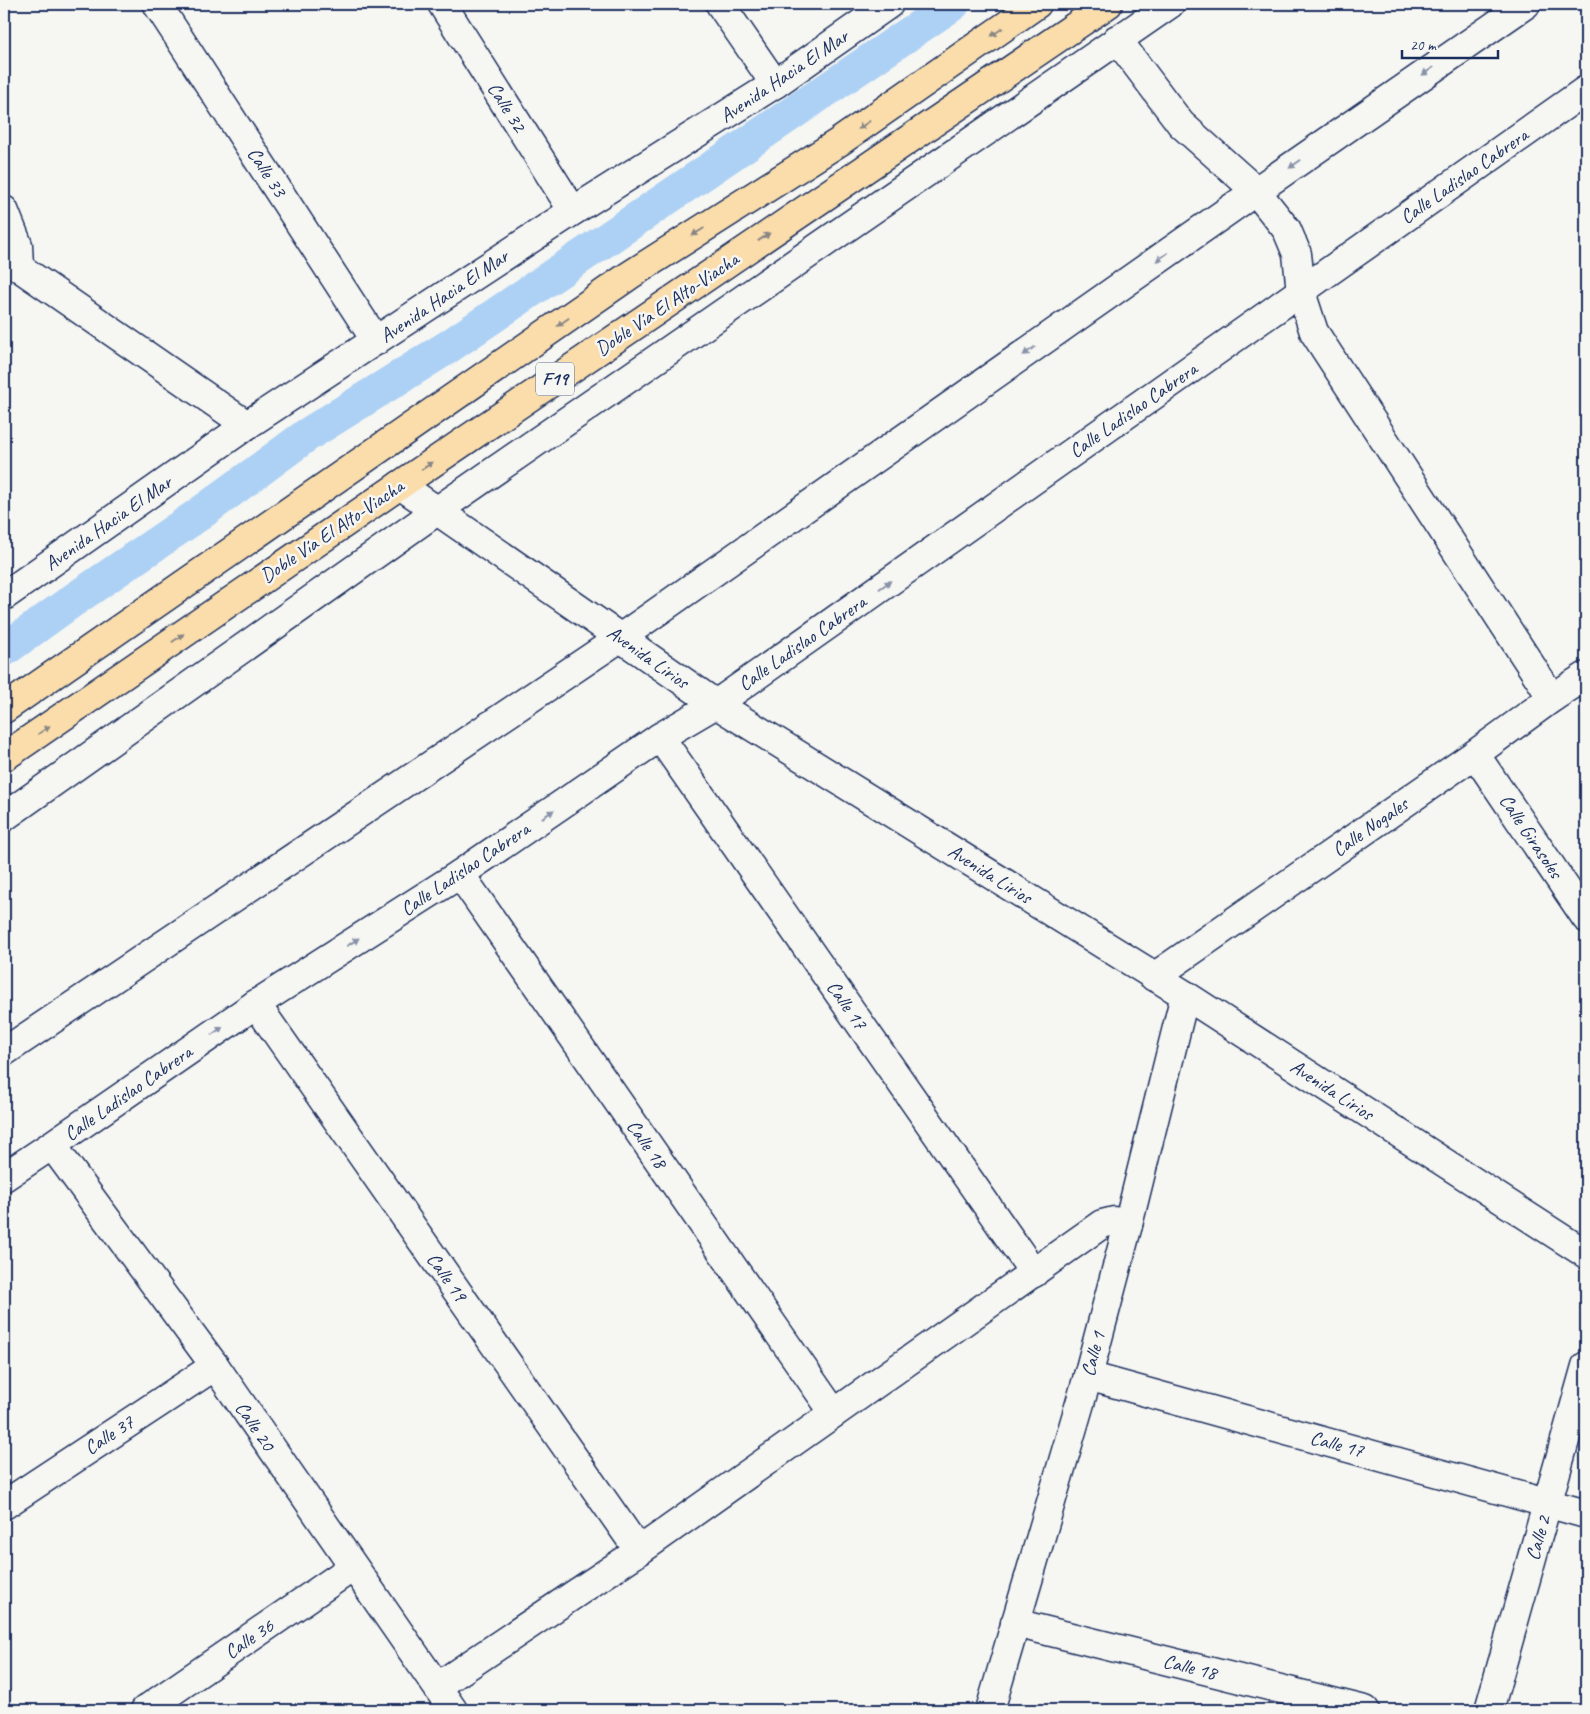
<svg xmlns="http://www.w3.org/2000/svg" width="1590" height="1714" font-family="Caveat,sans-serif">
<rect width="100%" height="100%" fill="#f6f6f2"/>
<filter id="ink" filterUnits="userSpaceOnUse"><feTurbulence type="fractalNoise" baseFrequency=".02" numOctaves="2"/><feDisplacementMap in="SourceGraphic" scale="10" xChannelSelector="R" yChannelSelector="G"/><feConvolveMatrix kernelMatrix="1 2 1 2 8 2 1 2 1" color-interpolation-filters="sRGB"/></filter>
<g filter="url(#ink)">
<g fill="none" stroke-linecap="round" stroke-linejoin="round">
<!-- canal -->
<polyline stroke="#add1f5" stroke-width="34" points="4,650 72,601 198,515 307,435 448,347 953,4"/>
<!-- minor casing -->
<g stroke="#1b2f5e" stroke-width="31">
<g id="minor">
<polyline points="157,4 376,341"/>
<polyline points="442,4 573,211"/>
<polyline points="720,4 775,84"/>
<polyline points="1117,39 1181,124 1256,191 1287,230 1297,254 1301,292 1314,332 1552,698"/>
<polyline points="4,210 18,245 19,266"/>
<polyline points="4,257 247,425"/>
<polyline points="400,485 716,704 1185,995 1586,1254"/>
<polyline points="4,596 247,425 573,211 775,84 889,4"/>
<polyline points="660,737 1034,1273"/>
<polyline points="1475,754 1586,918"/>
<polyline points="4,817 438,510 1170,4"/>
<polyline points="460,874 834,1413"/>
<polyline points="1154,977 1475,754 1552,698 1586,676"/>
<polyline points="256,1004 639,1551"/>
<polyline points="4,1052 620,638 1256,191 1526,4"/>
<polyline points="52,1145 215,1366 453,1710"/>
<polyline points="4,1177 52,1145 256,1004 460,874 660,737 716,704 1586,90"/>
<polyline points="1088,1376 1586,1514"/>
<polyline points="4,1505 215,1366"/>
<polyline points="1015,1623 1365,1710"/>
<polyline points="438,1686 639,1551 1102,1224 1114,1221 1128,1225"/>
<polyline points="145,1710 353,1567"/>
<polyline points="990,1710 1088,1376 1128,1225 1185,995"/>
<polyline points="1489,1710 1586,1366"/>
</g>
</g>
<!-- trunk casing -->
<g stroke="#1b2f5e" stroke-width="31">
<g id="trunk">
<polyline points="4,709 630,275 839,142 1037,4"/>
<polyline points="4,757 400,485 1108,4"/>
</g>
</g>
<!-- minor -->
<use href="#minor" stroke="#f6f6f2" stroke-width="28"/>
<!-- trunk -->
<use href="#trunk" stroke="#faddab" stroke-width="28"/>
</g>
<!-- one-way arrows -->
<defs><path id="oneway-solid" d="M-6-.8H1V-3.2L6.5 0L1 3.2V.8H-6Z" transform="scale(1.25)"/></defs>
<g fill="#8a8684">
<use href="#oneway-solid" transform="translate(997 32) rotate(145)"/>
<use href="#oneway-solid" transform="translate(864 125) rotate(145)"/>
<use href="#oneway-solid" transform="translate(698 232) rotate(148)"/>
<use href="#oneway-solid" transform="translate(764 237) rotate(-34)"/>
<use href="#oneway-solid" transform="translate(563 322) rotate(145)"/>
<use href="#oneway-solid" transform="translate(427 466) rotate(-34)"/>
<use href="#oneway-solid" transform="translate(178 638) rotate(-35)"/>
<use href="#oneway-solid" transform="translate(44 730) rotate(-35)"/>
</g>
<g fill="#8892a8">
<use href="#oneway-solid" transform="translate(1428 71) rotate(145)"/>
<use href="#oneway-solid" transform="translate(1295 164) rotate(145)"/>
<use href="#oneway-solid" transform="translate(1162 257) rotate(145)"/>
<use href="#oneway-solid" transform="translate(1029 351) rotate(145)"/>
<use href="#oneway-solid" transform="translate(885 585) rotate(-35)"/>
<use href="#oneway-solid" transform="translate(548 814) rotate(-34)"/>
<use href="#oneway-solid" transform="translate(353 942) rotate(-33)"/>
<use href="#oneway-solid" transform="translate(217 1031) rotate(-35)"/>
</g>
</g>
<g text-anchor="middle" dominant-baseline="central" stroke-width="5" stroke-linejoin="round" paint-order="stroke">
<!-- shield labels -->
<rect fill="#f6f6f2" stroke="#5d6b8a" stroke-width="1" x="536" y="362.5" width="38" height="33" rx="4"/>
<g font-size="19" font-weight="bold" fill="#1b2f5e">
<text x="555" y="379">F19</text>
</g>
<!-- street labels -->
<g font-size="20" fill="#1b2f5e" stroke="#f6f6f2">
<text transform="translate(784 76) rotate(-34)">Avenida Hacia El Mar</text>
<text transform="translate(507 107) rotate(58)">Calle 32</text>
<text transform="translate(267 172) rotate(57)">Calle 33</text>
<text transform="translate(1464 176) rotate(-35)">Calle Ladislao Cabrera</text>
<text transform="translate(444 296) rotate(-34)">Avenida Hacia El Mar</text>
<text transform="translate(667 304) rotate(-34)">Doble Vía El Alto-Viacha</text>
<text transform="translate(1133 410) rotate(-35)">Calle Ladislao Cabrera</text>
<text transform="translate(108 523) rotate(-35)">Avenida Hacia El Mar</text>
<text transform="translate(332 531) rotate(-34)">Doble Vía El Alto-Viacha</text>
<text transform="translate(802 643) rotate(-35)">Calle Ladislao Cabrera</text>
<text transform="translate(648 657) rotate(35)">Avenida Lirios</text>
<text transform="translate(1370 827) rotate(-35)">Calle Nogales</text>
<text transform="translate(1531 836) rotate(56)">Calle Girasoles</text>
<text transform="translate(465 869) rotate(-34)">Calle Ladislao Cabrera</text>
<text transform="translate(990 874) rotate(32)">Avenida Lirios</text>
<text transform="translate(847 1005) rotate(55)">Calle 17</text>
<text transform="translate(1332 1090) rotate(33)">Avenida Lirios</text>
<text transform="translate(128 1093) rotate(-35)">Calle Ladislao Cabrera</text>
<text transform="translate(647 1144) rotate(55)">Calle 18</text>
<text transform="translate(447 1277) rotate(55)">Calle 19</text>
<text transform="translate(1093 1354) rotate(-75)">Calle 1</text>
<text transform="translate(255 1426) rotate(56)">Calle 20</text>
<text transform="translate(109 1435) rotate(-33)">Calle 37</text>
<text transform="translate(1337 1444) rotate(15)">Calle 17</text>
<text transform="translate(1538 1538) rotate(-74)">Calle 2</text>
<text transform="translate(249 1639) rotate(-34)">Calle 36</text>
<text transform="translate(1190 1667) rotate(14)">Calle 18</text>
</g>
</g>
<!-- margin -->
<rect width="1590" height="1714" fill="none" stroke="#f6f6f2" stroke-width="20"/>
<rect x="10" y="10" width="1570" height="1694" fill="none" stroke="#1b2f5e" stroke-width="2" filter="url(#ink)"/>
<!-- scale -->
<path d="M1402 50v8h96v-8" fill="none" stroke="#1b2f5e" stroke-width="2.5"/>
<text x="1410" y="50" font-size="15" fill="#1b2f5e" stroke="#f6f6f2" stroke-width="4" paint-order="stroke">20 m</text>
</svg>
